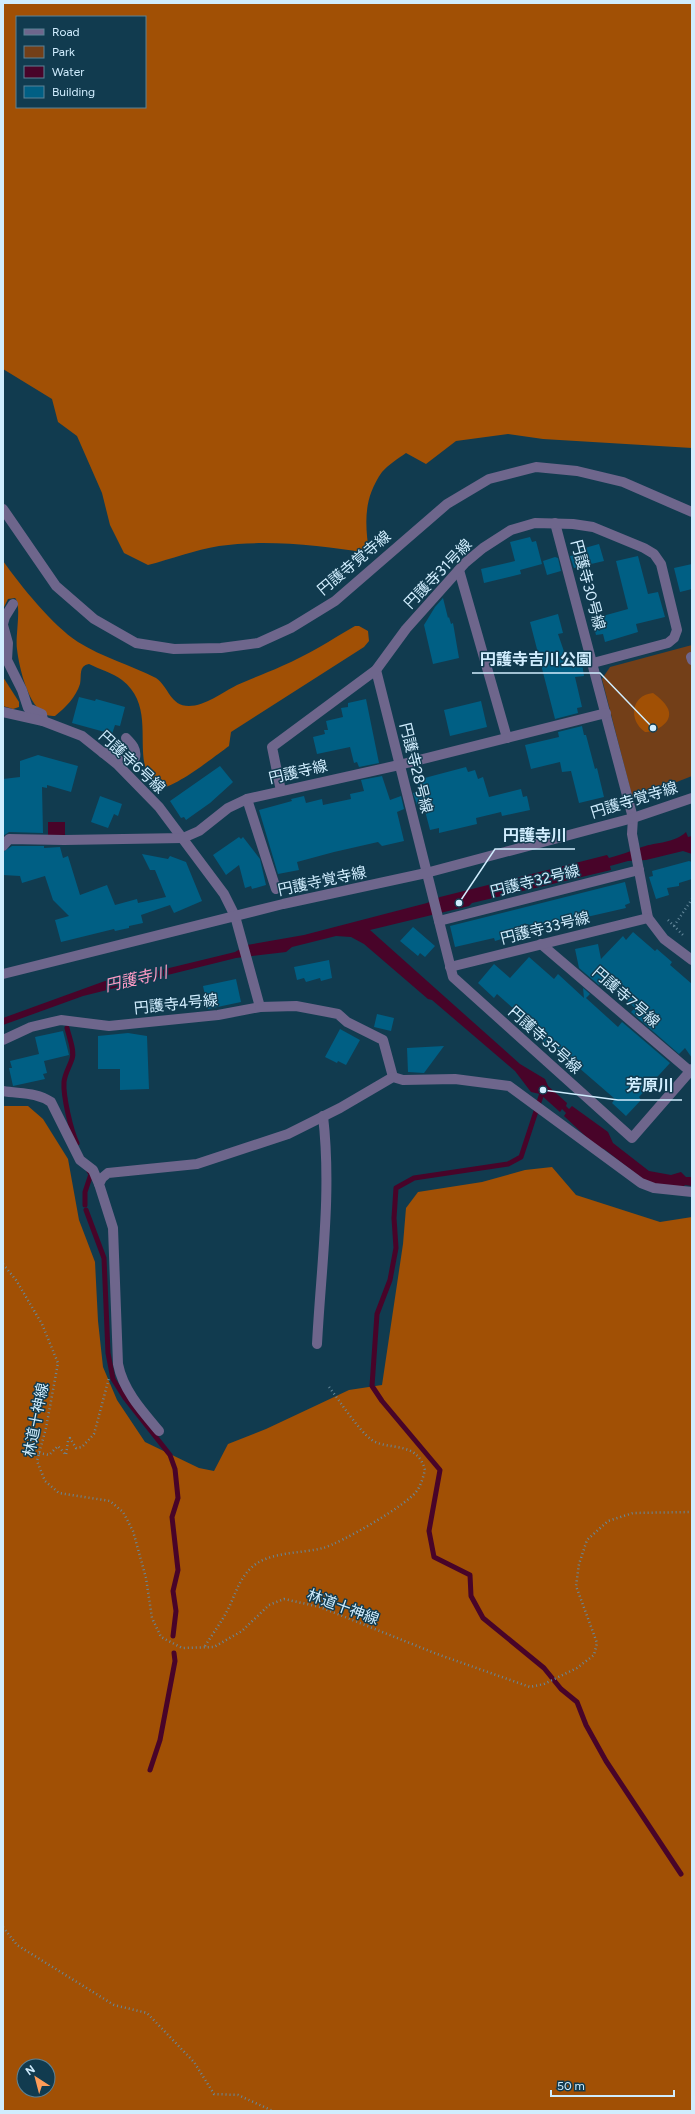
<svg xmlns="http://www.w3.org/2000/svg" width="695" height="2114" font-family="Figtree,'Noto Sans JP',sans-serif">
<rect width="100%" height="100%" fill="#113b4f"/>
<!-- green -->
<polygon fill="#733f18" points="692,645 692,776 664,787 632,796 602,679 610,667"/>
<!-- forest -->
<g fill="#a15005" fill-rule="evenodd">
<path d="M3,3H692V448L543,439L508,434L456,441L426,464L406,453C399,458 388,465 382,472C363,499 365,523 369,553C320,546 269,539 219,546C195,550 171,559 148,565L124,553L110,525L102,493L77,436L58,422L52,399L3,369ZM17,17H145V107H17Z"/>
<path d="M3,561C21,586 52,625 78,642C102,657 130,665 156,678C169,687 170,706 189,706C205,706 223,692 237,685C252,678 267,673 282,666C308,655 331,640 355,626H359L368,631L369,641L364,647L231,732L229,746C215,756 174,789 159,788C126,764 161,710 122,680C113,673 99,669 89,664C78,666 82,676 80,684C76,697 65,708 55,716C30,719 19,667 17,649C15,637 22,604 15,598L8,599L3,609Z"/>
<polygon points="3,677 19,702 19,707 13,709 3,706"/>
<path d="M653,693C659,697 668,705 669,712C671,724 655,732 645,732C628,720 631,695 653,693Z"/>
<path d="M3,1106H28L43,1119L68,1159L79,1220L95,1262L98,1321L103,1367L117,1400L145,1442L199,1468L214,1471L228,1444L266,1429L349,1390L382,1385L403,1244L406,1208L418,1192L482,1182L525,1170L552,1167L576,1195L660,1222L692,1217V2111H3ZM24,2066H48V2090H24Z"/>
</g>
<!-- water -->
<g fill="#480429">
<rect x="48" y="822" width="17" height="14"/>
<path d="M686,832L688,837L692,836V854L683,851L646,860L628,861L610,866L611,870L472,903L469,906L370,930L520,1064L545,1079L548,1086L567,1103L566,1106L569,1109L572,1106L608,1132L613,1143L649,1171L671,1175L681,1172L686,1177H692V1186L685,1185L681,1189L648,1183L604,1149L598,1148L564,1116L566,1113L562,1109L560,1112L540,1094L531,1092L515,1071L432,1000L428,999L364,944L351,937L336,936L292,947L286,952L236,958L83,996L3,1025V1018L105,981L124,979L235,952L247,945L304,935L427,903L440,897L607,855L609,858C621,855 630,851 642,847C657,842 675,843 686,832Z"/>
</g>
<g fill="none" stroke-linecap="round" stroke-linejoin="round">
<!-- stream -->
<g stroke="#480429" stroke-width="5">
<path d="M67,1028C69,1037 75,1051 72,1059C69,1068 65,1073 64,1082C63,1096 71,1131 77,1143"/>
<polyline points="543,1090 521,1157 508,1164 414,1178 396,1188 394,1218 396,1248 390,1280 377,1314 372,1386 382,1401 440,1470 429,1531 434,1557 470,1575 471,1596 483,1618 544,1668 561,1689 577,1702 586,1725 606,1761 681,1874"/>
<polyline points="85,1205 85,1192 91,1174 89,1171"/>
<polyline points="86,1210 104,1258 108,1353 113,1379 125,1398 170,1455 175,1469 178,1498 172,1517 178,1570 173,1591 176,1611 173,1636"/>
<polyline points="150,1770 160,1740 175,1661 174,1653"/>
</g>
</g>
<!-- building -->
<g fill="#005f84">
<polygon points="530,537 532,542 536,541 542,564 520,570 521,574 484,583 481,569 515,561 510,542"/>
<polygon points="599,544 604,561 574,568 570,556 582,554 581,549"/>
<polygon points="638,556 648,594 658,592 665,617 636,624 638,632 605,642 603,634 596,635 592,619 628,609 616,561"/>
<polygon points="555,557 558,558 561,571 547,575 543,561"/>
<polygon points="692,564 692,589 680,592 674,568"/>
<polygon points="443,598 448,618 449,617 451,624 453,623 459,658 433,664 424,625 435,607"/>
<polygon points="558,614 563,633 558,634 569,666 582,663 584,676 575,677 582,707 577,708 578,713 555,719 530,622"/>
<polygon points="79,697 95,701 96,699 125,707 120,726 115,725 112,734 72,723"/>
<polygon points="366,699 379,763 359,767 357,762 354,763 350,747 317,754 313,737 325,734 324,730 328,730 326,721 343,717 341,708 348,707 348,703"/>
<polygon points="481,701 487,727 450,736 444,710"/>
<polygon points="582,726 584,735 586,735 595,769 597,768 604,797 579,803 571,771 562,772 560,762 531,769 525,745 559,737 558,732"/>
<polygon points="38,755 78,766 71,792 47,785 47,788 42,787 43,833 9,832 3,836 3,779 20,777 20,761"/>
<polygon points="220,766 233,782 231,784 210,803 186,820 184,817 181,818 170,801"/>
<polygon points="466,767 468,772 475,770 478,779 483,777 489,797 521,789 523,797 527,796 530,810 502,816 501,812 476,818 477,824 439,833 439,828 430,830 423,803 417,805 413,793 420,791 417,780"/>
<polygon points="382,776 390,800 401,796 404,809 397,812 404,841 382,846 378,842 334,852 297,862 299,870 278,874 259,810 292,801 291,799 304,796 306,803 322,799 323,805 351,799 350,794 364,791 361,780"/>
<polygon points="100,796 122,804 118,816 114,814 108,828 91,822"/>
<polygon points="239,837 241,839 243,837 260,859 266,885 252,889 251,886 245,888 239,865 226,875 213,855"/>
<polygon points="12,846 44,846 44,848 60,847 63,858 68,856 80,895 107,885 115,905 137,899 138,903 166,897 155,870 150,870 142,854 168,859 170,856 186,862 202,901 174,913 170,905 141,915 143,923 129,926 129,928 115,931 114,929 61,942 55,920 69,916 53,900 45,876 22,883 20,876 3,875 3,852"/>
<polygon points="689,861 692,862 692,879 679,883 679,886 667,888 669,895 656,899 649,877 653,876 652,871"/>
<polygon points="625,882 630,903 625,905 626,908 508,935 508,937 495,941 494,938 455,947 450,926"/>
<polygon points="413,927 435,946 425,957 420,953 418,956 400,941"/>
<polygon points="633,932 655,951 657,949 672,962 670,965 692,984 692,1058 685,1048 679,1054 631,1012 635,1008 603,980 599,985 579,968 575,949 598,944 601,959 623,936 626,940"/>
<polygon points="529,957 554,979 558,974 584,998 583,988 590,994 586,998 618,1027 622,1022 670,1063 639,1097 641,1100 626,1116 612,1103 615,1099 548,1041 546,1044 529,1029 532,1025 497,994 494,998 478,983 494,964 510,978"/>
<polygon points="329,960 332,978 321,981 320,978 306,982 304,978 297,980 294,967"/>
<polygon points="236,979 241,1002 208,1009 203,986"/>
<polygon points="377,1014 394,1018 391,1031 374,1027"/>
<polygon points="340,1029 360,1040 346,1065 338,1061 337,1063 325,1057"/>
<polygon points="63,1031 69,1055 44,1061 47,1073 43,1074 45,1079 13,1086 9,1068 12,1068 10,1061 39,1054 35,1037"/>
<polygon points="128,1033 147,1036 149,1089 120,1090 120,1069 98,1069 98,1036"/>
<polygon points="444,1046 424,1073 408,1072 407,1048"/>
</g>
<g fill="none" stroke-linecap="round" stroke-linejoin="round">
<!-- path -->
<g stroke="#65899c" stroke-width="2.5" stroke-dasharray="1 3" stroke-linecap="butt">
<polyline points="668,920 683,935"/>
<polyline points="674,926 692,899"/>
<polyline points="3,1264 16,1280 42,1324 58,1363 46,1428 37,1461 45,1481 59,1493 110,1501 123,1512 133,1531 146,1578 152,1618 161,1637 182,1648 214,1647 242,1631 269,1605 284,1599 320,1607 437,1654 530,1687 544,1684 577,1668 594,1655 597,1643 576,1586 579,1564 587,1540 608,1521 633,1513 692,1512"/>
<polyline points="39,1453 49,1455 58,1446 66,1455 68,1441 70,1438 76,1448 82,1447 94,1434 109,1378"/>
<path d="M205,1646C212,1635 220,1624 226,1613C234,1599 238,1580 251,1568C269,1551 300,1554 323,1548C341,1543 405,1506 416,1492C421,1486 423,1477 425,1470C417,1440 388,1451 372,1440C358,1430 340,1401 329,1387"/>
<polyline points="3,1927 17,1945 114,2005 147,2013 194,2062 214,2094 238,2095 273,2111"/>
</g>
<!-- minor -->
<g stroke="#6e668c" stroke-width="10">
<polyline points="3,509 56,586 94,619 136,643 174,649 221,648 258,643 291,628 335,601 447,504 489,479 536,467 577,471 623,482 692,512"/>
<polyline points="555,523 633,818 632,834 648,918 664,939 692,960"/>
<polyline points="459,570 507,738"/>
<polyline points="3,624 5,617 13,604"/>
<polyline points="3,625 8,643 7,660 22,690 28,708 42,714 43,721"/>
<polyline points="691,657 692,660"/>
<polyline points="376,670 453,977 632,1138 692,1069"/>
<polyline points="3,712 43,721 82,736 117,764 159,807 224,894 235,916 260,1007 218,1015 109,1026 61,1020 31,1027 3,1040"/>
<path d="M103,753L109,752L131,760L135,758C137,749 132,744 126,738"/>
<polyline points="281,791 272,747 376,670 406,629 465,563 483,548 511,530 535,523 573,524 593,527 644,548 654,554 661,564 677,630 674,638 668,643 593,663"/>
<polyline points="247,799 276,889"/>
<polyline points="3,846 9,839 64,840 183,838 199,831 228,808 247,799 399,765 606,713"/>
<polyline points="439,921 639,870"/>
<polyline points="541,944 692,1073"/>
<polyline points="450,967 648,918"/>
<polyline points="3,974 283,904 426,873 633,818 692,798"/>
<polyline points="260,1007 296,1006 338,1014 347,1022 383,1040 393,1077"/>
<path d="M3,1091C21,1094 36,1092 51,1102L80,1160L93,1170L99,1184"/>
<path d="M317,1344C321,1267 332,1193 323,1116"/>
<path d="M159,1431C142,1411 123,1390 118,1364L113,1228L99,1184L102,1178L108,1173L197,1164L288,1134L340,1108L393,1077L403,1080L455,1079L509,1086L641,1183L654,1188L692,1192"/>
</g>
</g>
<g text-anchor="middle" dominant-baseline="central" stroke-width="3" stroke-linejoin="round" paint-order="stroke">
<!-- street labels -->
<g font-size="15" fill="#d0edfe" stroke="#113b4f">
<text transform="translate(354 563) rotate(-40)">円護寺覚寺線</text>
<text transform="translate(438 574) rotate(-46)">円護寺31号線</text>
<text transform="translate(588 585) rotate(75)">円護寺30号線</text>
<text transform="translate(132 762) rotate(43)">円護寺6号線</text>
<text transform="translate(416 768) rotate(76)">円護寺28号線</text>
<text transform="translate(298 772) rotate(-13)">円護寺線</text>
<text transform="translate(634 800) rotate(-17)">円護寺覚寺線</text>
<text transform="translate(322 881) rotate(-12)">円護寺覚寺線</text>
<text transform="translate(535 881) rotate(-14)">円護寺32号線</text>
<text transform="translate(545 928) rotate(-14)">円護寺33号線</text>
<text transform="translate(626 997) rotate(41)">円護寺7号線</text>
<text transform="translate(176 1004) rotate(-6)">円護寺4号線</text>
<text transform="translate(545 1040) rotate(42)">円護寺35号線</text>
<text transform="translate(36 1420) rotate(-79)">林道十神線</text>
<text transform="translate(343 1607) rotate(20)">林道十神線</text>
</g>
<!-- water labels -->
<g font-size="16" font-style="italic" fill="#fe9bc5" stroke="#113b4f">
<text transform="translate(136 979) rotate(-13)">円護寺川</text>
</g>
</g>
<!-- callouts -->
<path fill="none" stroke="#d0edfe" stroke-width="1.5" d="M653 728L600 673H472M459 903L495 849H575M543 1090L618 1100H682"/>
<g fill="#d0edfe" stroke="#113b4f" stroke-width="1.5">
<circle cx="653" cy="728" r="4"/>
<circle cx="459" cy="903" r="4"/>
<circle cx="543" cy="1090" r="4"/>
</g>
<g font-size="16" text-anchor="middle" font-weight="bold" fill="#d0edfe" stroke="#113b4f" stroke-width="3" stroke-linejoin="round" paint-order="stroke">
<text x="536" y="665">円護寺吉川公園</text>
<text x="535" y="841">円護寺川</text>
<text x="650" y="1091">芳原川</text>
</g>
<!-- border -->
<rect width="695" height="2114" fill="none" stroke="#d0edfe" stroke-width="8"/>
<!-- legend -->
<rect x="16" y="16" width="130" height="92" fill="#113b4f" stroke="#5d8295"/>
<rect x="24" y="29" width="20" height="6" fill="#6e668c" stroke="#5d8295"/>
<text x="52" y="36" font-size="12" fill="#d0edfe">Road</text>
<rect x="24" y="46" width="20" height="12" fill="#733f18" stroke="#5d8295"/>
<text x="52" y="56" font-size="12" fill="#d0edfe">Park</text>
<rect x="24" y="66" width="20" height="12" fill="#480429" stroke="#5d8295"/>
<text x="52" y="76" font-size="12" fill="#d0edfe">Water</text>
<rect x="24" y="86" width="20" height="12" fill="#005f84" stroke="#5d8295"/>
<text x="52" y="96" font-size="12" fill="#d0edfe">Building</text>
<!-- north arrow -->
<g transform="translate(36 2078) rotate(324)"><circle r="19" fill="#113b4f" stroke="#5d8295"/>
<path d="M0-3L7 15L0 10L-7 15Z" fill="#fe9c58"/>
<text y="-6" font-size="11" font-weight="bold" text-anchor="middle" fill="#d0edfe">N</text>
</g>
<!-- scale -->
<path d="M551 2090v6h123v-6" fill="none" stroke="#d0edfe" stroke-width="2"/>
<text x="557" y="2090" font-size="12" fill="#d0edfe" stroke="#113b4f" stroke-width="3" paint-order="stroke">50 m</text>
</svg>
